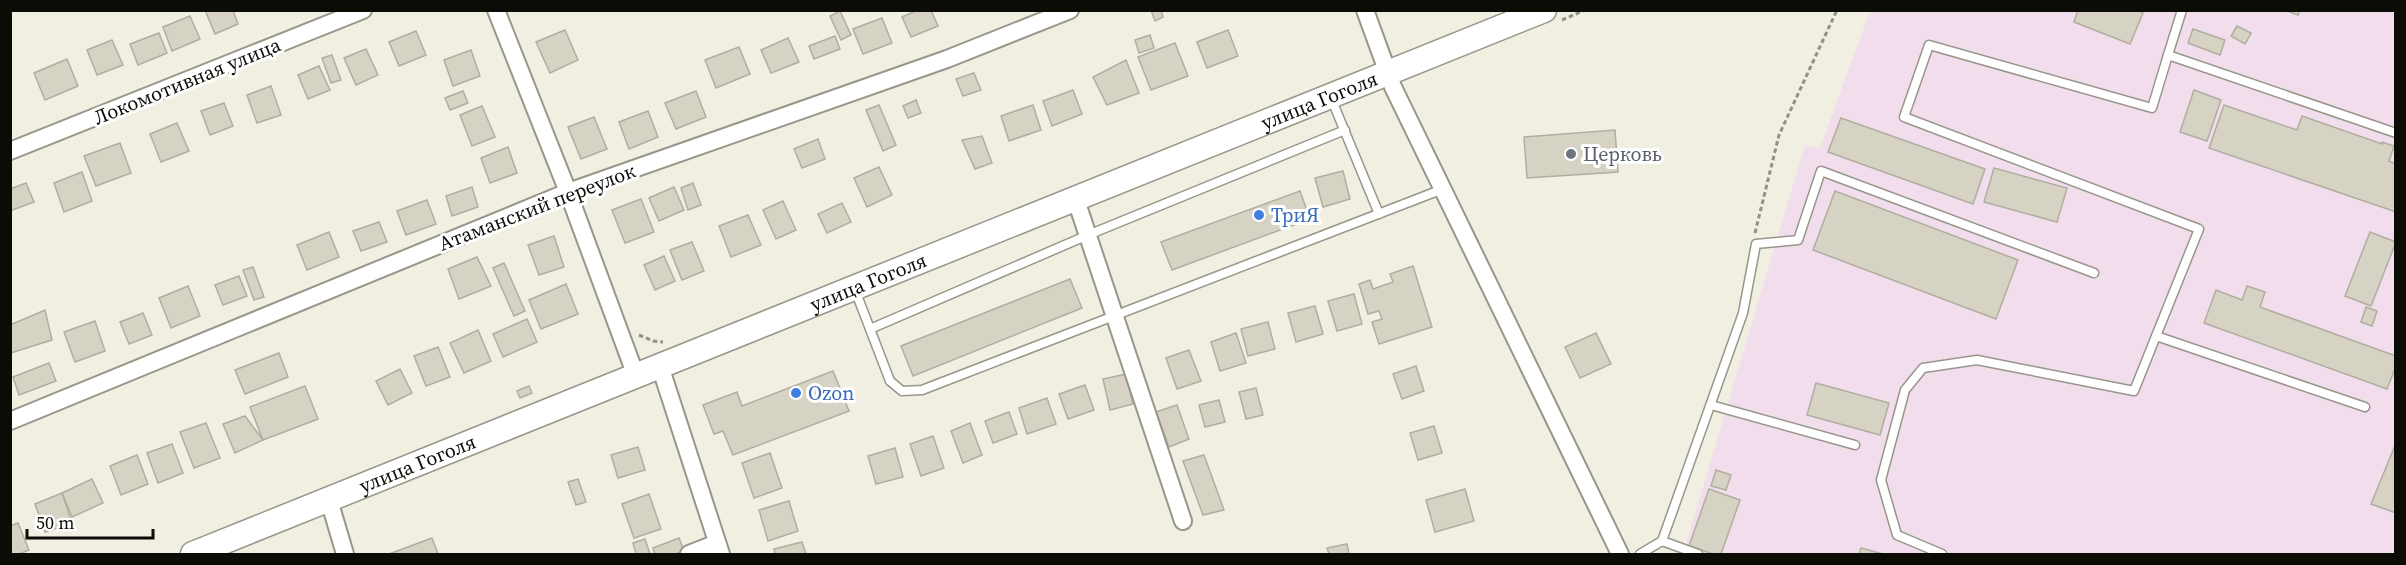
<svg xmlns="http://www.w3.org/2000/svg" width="2406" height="565" font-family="'Source Serif 4',serif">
<rect width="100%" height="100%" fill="#f1efe1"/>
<!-- industrial -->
<polygon fill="#f2ddec" points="1870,11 2395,11 2395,554 1683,554 1805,145 1820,148"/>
<!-- building -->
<g fill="#d6d3c5" stroke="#b0aea0" stroke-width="1.5">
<polygon points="205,10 233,10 238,24 215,34"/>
<polygon points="918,10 931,10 938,26 911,37 902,17"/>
<polygon points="1151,10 1161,10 1163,17 1155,21"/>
<polygon points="2078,10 2137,10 2143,13 2130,44 2074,22"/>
<polygon points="2284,10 2300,10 2298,15"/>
<polygon points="840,11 851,35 841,40 830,16"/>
<polygon points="190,16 200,39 172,51 163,27"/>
<polygon points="882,18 892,43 863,54 853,29"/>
<polygon points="2237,26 2251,33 2245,44 2231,36"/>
<polygon points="2193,29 2225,40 2220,55 2188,43"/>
<polygon points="565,30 578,60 550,73 536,42"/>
<polygon points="1228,30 1238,56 1207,68 1197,42"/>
<polygon points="416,31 426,55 399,66 389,42"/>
<polygon points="159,33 167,53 138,65 130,44"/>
<polygon points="1150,35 1154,48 1139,53 1135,40"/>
<polygon points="835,36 840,49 814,59 809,46"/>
<polygon points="788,38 799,62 771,73 761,50"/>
<polygon points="112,40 123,65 97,75 87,50"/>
<polygon points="1175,43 1188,76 1151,90 1138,57"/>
<polygon points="739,47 750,74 716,88 705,60"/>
<polygon points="366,49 378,75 356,85 344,58"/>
<polygon points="471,50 480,76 453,86 444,60"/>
<polygon points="332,55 341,80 331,83 322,58"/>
<polygon points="67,59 78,86 45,100 34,73"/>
<polygon points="1126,60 1139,93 1107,105 1093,77"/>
<polygon points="319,66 330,90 308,99 298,75"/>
<polygon points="974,73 981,90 963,96 956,79"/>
<polygon points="271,86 281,115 257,123 247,95"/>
<polygon points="1073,90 1082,114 1052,126 1043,101"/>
<polygon points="2194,90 2221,100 2207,141 2180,132"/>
<polygon points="463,91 468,103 450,110 445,98"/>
<polygon points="696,91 706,117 676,129 665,103"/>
<polygon points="916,100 921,113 908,118 903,106"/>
<polygon points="224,103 233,126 210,135 201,111"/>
<polygon points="879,105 896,145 883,151 866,110"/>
<polygon points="1033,105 1041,130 1009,141 1001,116"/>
<polygon points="2224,105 2297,130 2302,116 2382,144 2382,142 2394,146 2389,161 2396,164 2396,212 2209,148"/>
<polygon points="482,106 495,137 472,146 460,115"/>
<polygon points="648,111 658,137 629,149 619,122"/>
<polygon points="594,117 607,149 581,159 568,127"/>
<polygon points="1841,118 1985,169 1973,204 1828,152"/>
<polygon points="177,123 189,151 161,162 150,134"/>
<polygon points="1615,130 1618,172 1527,178 1524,137"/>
<polygon points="982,136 992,163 975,169 962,140"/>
<polygon points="818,139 825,159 802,168 794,149"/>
<polygon points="120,143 131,173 96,186 84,156"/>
<polygon points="508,147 517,173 490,183 481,158"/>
<polygon points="879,167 892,195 867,207 854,178"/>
<polygon points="1994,168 2067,188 2057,222 1984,202"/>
<polygon points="1343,171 1350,199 1323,207 1315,178"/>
<polygon points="82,172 92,201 64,212 54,183"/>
<polygon points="26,183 34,202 10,211 10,189"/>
<polygon points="693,183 701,205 688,210 681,188"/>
<polygon points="472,187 478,207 452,216 446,196"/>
<polygon points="674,187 684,210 659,221 649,198"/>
<polygon points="1300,191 1310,219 1172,270 1161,242"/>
<polygon points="1835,191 2018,260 1996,319 1813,250"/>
<polygon points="641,199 654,232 625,243 612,210"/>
<polygon points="427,200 436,224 406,235 397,211"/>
<polygon points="783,201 796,230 776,239 763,210"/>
<polygon points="842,203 851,222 827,233 818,214"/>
<polygon points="748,215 761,245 731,257 719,226"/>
<polygon points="379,222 387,242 361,251 353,231"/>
<polygon points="329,232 339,257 307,270 297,245"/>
<polygon points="2370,232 2396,242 2371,306 2345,296"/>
<polygon points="554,236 564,267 539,275 528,245"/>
<polygon points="692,242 704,271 682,280 670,250"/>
<polygon points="664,256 675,281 655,290 644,265"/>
<polygon points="477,257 491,286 459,299 448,269"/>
<polygon points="504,263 525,311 514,316 493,268"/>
<polygon points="1413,266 1432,327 1379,344 1372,322 1382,319 1379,311 1368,314 1359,284 1370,280 1373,289 1393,282 1390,274"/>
<polygon points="253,267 264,297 254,300 243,270"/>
<polygon points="239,276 247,296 223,305 215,285"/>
<polygon points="1070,279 1082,308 913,376 901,346"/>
<polygon points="566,284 578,314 541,329 529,300"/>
<polygon points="188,286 200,316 171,328 159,298"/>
<polygon points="2247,286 2265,292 2260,307 2396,356 2396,366 2387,389 2204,323 2216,290 2242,300"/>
<polygon points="1354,294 1362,324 1337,331 1328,301"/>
<polygon points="1315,306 1323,334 1296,342 1288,313"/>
<polygon points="2366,307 2377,311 2372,326 2361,322"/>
<polygon points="45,310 52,340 11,353 10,325"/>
<polygon points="143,313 152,335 129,344 120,322"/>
<polygon points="527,319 537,342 503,357 493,334"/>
<polygon points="95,321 105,351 75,362 64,332"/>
<polygon points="1268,322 1275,349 1248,356 1241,329"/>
<polygon points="478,330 491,361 464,373 450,343"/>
<polygon points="1236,333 1246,363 1220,371 1211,342"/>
<polygon points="1596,333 1611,364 1580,378 1565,347"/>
<polygon points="438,347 450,377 426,386 414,356"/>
<polygon points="1189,350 1201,381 1177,389 1166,358"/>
<polygon points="279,353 288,377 245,394 235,370"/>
<polygon points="49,363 56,381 19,395 13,377"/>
<polygon points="1416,366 1424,391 1402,399 1393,374"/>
<polygon points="400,369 412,393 388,405 376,381"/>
<polygon points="833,371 849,411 733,455 723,431 714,434 703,405 737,392 742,406"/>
<polygon points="1126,374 1133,404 1110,410 1103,379"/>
<polygon points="1816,383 1889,403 1880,435 1807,415"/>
<polygon points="1085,385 1094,410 1068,419 1059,394"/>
<polygon points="305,386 318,419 263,440 250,407"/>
<polygon points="529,386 532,393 520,398 517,391"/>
<polygon points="1256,388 1263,415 1246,419 1239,392"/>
<polygon points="1047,398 1056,424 1027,434 1019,408"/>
<polygon points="1219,400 1225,422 1205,427 1199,405"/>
<polygon points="1177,405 1189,439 1169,447 1156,412"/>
<polygon points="1009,412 1017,434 993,443 985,421"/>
<polygon points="245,416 263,440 235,453 223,424"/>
<polygon points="206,423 220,458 194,468 180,432"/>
<polygon points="970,423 982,455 963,463 951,431"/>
<polygon points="1434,426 1442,453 1418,460 1410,433"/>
<polygon points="933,436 944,468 921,476 910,444"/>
<polygon points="2396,443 2396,513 2371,504"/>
<polygon points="172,444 183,473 158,483 147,453"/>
<polygon points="638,447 645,470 618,478 611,455"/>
<polygon points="895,448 903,477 876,484 868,456"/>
<polygon points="770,453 782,488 754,498 742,463"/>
<polygon points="137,455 148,484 121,495 110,466"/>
<polygon points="1204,455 1224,510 1203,515 1183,461"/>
<polygon points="1716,470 1731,475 1726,490 1711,486"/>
<polygon points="92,479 103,503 72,517 62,493"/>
<polygon points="578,479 586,502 576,505 568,482"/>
<polygon points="1465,489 1474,521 1435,532 1426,500"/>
<polygon points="1709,489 1740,500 1721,554 1713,554 1689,546"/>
<polygon points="62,493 72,523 45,532 35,504"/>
<polygon points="649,494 661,529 634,538 622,504"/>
<polygon points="789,501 798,531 768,541 759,510"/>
<polygon points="18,523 29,550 19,554 10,554 10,526"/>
<polygon points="432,538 438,554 389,554"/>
<polygon points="679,538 684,551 675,554 655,554 653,548"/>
<polygon points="645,539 650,554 636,554 633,543"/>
<polygon points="802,542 806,554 775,554 774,549"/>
<polygon points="1347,544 1349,554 1329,554 1327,548"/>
<polygon points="1861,548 1883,554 1859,554"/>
</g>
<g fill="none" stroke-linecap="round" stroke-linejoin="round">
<!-- lane casing -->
<g stroke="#989689" stroke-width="11">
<g id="lane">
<polyline points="2182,10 2168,55 2396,133"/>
<polyline points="1331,98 1379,214"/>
<polyline points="855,290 890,381 902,391 922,390 1443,189"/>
<polyline points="870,329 1088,235 1345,130"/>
<polyline points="2156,336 2365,407"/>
<polyline points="1711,405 1855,445"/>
<polyline points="1662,541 1698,554"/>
<polyline points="1640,554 1662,541 1743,313 1756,244 1798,240 1821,171 2094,273"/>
<polyline points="1942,554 1897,535 1881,480 1905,390 1923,368 1977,360 2134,391 2199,229 1904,117 1929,45 2152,108 2168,55"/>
</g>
</g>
<!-- street casing -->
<g stroke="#989689" stroke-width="20">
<g id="street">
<polyline points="496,10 568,192 636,376"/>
<polyline points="1365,10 1393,87 1620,554"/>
<polyline points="10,151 363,10"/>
<polyline points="1076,200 1183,521"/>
<polyline points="660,366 721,554"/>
<polyline points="10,421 568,192 947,59 1070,10"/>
<polyline points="329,500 345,554"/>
<polyline points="689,554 717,543"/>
</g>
</g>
<!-- secondary casing -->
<g stroke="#989689" stroke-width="27">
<g id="secondary">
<path id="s1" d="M193,554L1544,10"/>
</g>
</g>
<!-- path -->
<g stroke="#929187" stroke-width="3" stroke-dasharray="4.5 3" stroke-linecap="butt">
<polyline points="1562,20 1585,10"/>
<polyline points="1755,233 1779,135 1837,10"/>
<polyline points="639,335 653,341 663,342"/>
</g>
<!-- lane -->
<use href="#lane" stroke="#fff" stroke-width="8"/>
<!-- street -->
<use href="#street" stroke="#fff" stroke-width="16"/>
<!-- secondary -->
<use href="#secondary" stroke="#fff" stroke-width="24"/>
</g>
<!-- markers -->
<circle fill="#6b7280" stroke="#fff" stroke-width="2" cx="1571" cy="154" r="6"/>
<g fill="#3f7fe0" stroke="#fff" stroke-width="2">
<circle cx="1259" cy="215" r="6"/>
<circle cx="796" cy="393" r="6"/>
</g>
<g text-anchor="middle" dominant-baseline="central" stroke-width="6" stroke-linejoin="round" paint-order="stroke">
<!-- street labels -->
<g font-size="20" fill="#0c0c07" stroke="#fff">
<text transform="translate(187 81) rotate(-22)">Локомотивная улица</text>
<text stroke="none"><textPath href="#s1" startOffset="1214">улица Гоголя</textPath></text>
<text transform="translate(537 207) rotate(-21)">Атаманский переулок</text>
<text stroke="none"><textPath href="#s1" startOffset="728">улица Гоголя</textPath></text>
<text stroke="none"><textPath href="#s1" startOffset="242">улица Гоголя</textPath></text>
</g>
<!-- worship labels -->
<g font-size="20" fill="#5b616d" stroke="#fff" text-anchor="start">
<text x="1583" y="154">Церковь</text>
</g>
<!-- shop labels -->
<g font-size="20" fill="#366cbe" stroke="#fff" text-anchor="start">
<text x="1271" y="215">ТриЯ</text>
<text x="808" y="393">Ozon</text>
</g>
</g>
<!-- border -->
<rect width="2406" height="565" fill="none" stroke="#0c0c07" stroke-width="24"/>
<!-- scale -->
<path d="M27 529v9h126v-9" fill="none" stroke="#0c0c07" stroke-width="3"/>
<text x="36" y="529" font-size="18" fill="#0c0c07" stroke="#ffffff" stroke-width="4.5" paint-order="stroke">50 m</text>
</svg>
